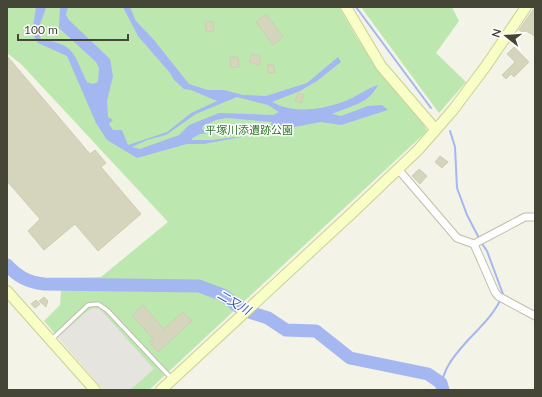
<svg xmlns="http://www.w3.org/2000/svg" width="542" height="397" font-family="Lato,'Noto Sans JP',sans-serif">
<rect width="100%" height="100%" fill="#f3f3e7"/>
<!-- green -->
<g fill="#bce8b0">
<polygon points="7,7 339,7 357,38 422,122 427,131 149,390 104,390 44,321 60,305 62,278 101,277 168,222 21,64 7,53"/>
<polygon points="361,7 452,7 459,21 436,53 466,82 439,113"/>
</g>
<!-- parking -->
<polygon fill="#e5e4df" points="93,308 100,309 154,369 130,390 104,390 58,337 86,312"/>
<!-- water -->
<path fill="#a4b7f0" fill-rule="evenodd" d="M36,7H46C44,17 35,29 41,39C76,45 73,53 87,82L93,84L98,82L99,68L96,62L59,28L60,7H68L66,15L69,20L110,59L113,76L107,101L108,117L113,120L109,124L113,130H122L128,145L167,132L191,113L217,101L191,90L184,89L174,80L170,73L138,36L123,7H130L136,21L154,40L189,84L208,90H224L243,95L266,96L307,83L338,57L341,62L317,81L300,91L272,102C296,115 324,109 348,100C359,95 366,89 378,85C369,104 350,106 332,114L341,116L368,106L382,105L388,110L341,125L321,122L204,144H187L137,158L107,140L96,123L67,56L38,43L32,33ZM237,97L268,105L279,112L273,115L219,113L189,125L179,135L140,149L132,147L147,140L166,135L196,114ZM226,118L272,122L271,125C264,129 261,125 253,126C240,126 212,135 202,129L203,126L216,120ZM251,128L256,129L258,132L253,135L212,140H193L191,139L200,134Z"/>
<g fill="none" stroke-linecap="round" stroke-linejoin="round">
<!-- stream -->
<g stroke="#a4b7f0" stroke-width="2">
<polyline points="356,7 431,108"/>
<polyline points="450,131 455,147 457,188 467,215 479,238"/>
<path d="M441,383C443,378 445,371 448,366C463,339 492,323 503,294L487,251L481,242"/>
</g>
<!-- river -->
<path stroke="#a4b7f0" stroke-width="13" d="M7,265C18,277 28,282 44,284L199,286L223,295L243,310L268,318L286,330L316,331L350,358L428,374L441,383L443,390"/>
</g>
<!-- building -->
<g fill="#d5d4bc" stroke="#d0ceb0">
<polygon points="535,7 535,36 526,31 524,33 519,30"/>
<polygon points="266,14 283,37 273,45 256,22"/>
<polygon points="213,21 214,31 206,32 205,22"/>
<polygon points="514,47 529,62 514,77 511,74 506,79 502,75 515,62 507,54"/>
<polygon points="252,54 261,57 259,65 249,62"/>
<polygon points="7,56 90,154 95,150 106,163 101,167 141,214 98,251 75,224 44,250 28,231 40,219 7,181"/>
<polygon points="230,57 238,57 239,67 231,68"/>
<polygon points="273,64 275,72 268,73 267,65"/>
<polygon points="298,93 304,95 301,103 295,101"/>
<polygon points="440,156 448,162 442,168 435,162"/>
<polygon points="419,169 427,176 420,184 412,176"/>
<polygon points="44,297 48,301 46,307 39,301"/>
<polygon points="36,300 40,304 35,308 31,304"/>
<polygon points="143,305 164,329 183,312 192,321 158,352 149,342 153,339 132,315"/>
</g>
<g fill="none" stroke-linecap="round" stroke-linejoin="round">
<!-- lane casing -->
<g stroke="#bfbfaa" stroke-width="5.5">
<polyline id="lane" points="51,340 88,305 98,304 107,310 172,379"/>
</g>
<!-- street casing -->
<g stroke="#bfbfaa" stroke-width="9">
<g id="street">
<polyline points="398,169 457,238 474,244 525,217 535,217"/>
<polyline points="474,244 495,292 498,296 535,316"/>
</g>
</g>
<!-- secondary casing -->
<g stroke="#cbd094" stroke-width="12">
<g id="secondary">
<polyline points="346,7 381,66 435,129"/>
<polyline points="7,291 95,390"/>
<polyline points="161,390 352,213 418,150 453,110 486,66 526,7"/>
</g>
</g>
<!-- lane -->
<use href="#lane" stroke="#fff" stroke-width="3.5"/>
<!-- street -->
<use href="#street" stroke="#fff" stroke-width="7"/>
<!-- secondary -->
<use href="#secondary" stroke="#f9fec6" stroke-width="10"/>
</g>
<g text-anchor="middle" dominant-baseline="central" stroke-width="3" stroke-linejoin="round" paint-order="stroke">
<!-- park labels -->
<g font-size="11" fill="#2c7829" stroke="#fff">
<text x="249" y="129">平塚川添遺跡公園</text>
</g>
<!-- water labels -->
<g font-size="12" font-style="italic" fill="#2f4eb2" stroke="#fff">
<text transform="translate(234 302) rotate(30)">二又川</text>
</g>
</g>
<!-- border -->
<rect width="542" height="397" fill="none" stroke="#464636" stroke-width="16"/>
<!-- north arrow -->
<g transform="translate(506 36) rotate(287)" stroke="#ffffff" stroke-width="3" paint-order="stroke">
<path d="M0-3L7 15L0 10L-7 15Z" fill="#464636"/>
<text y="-6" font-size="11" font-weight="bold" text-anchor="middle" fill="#464636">N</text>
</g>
<!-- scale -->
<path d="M18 34v6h110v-6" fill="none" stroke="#464636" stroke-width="2"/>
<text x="24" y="34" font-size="12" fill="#464636" stroke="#ffffff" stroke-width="3" paint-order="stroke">100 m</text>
</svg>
